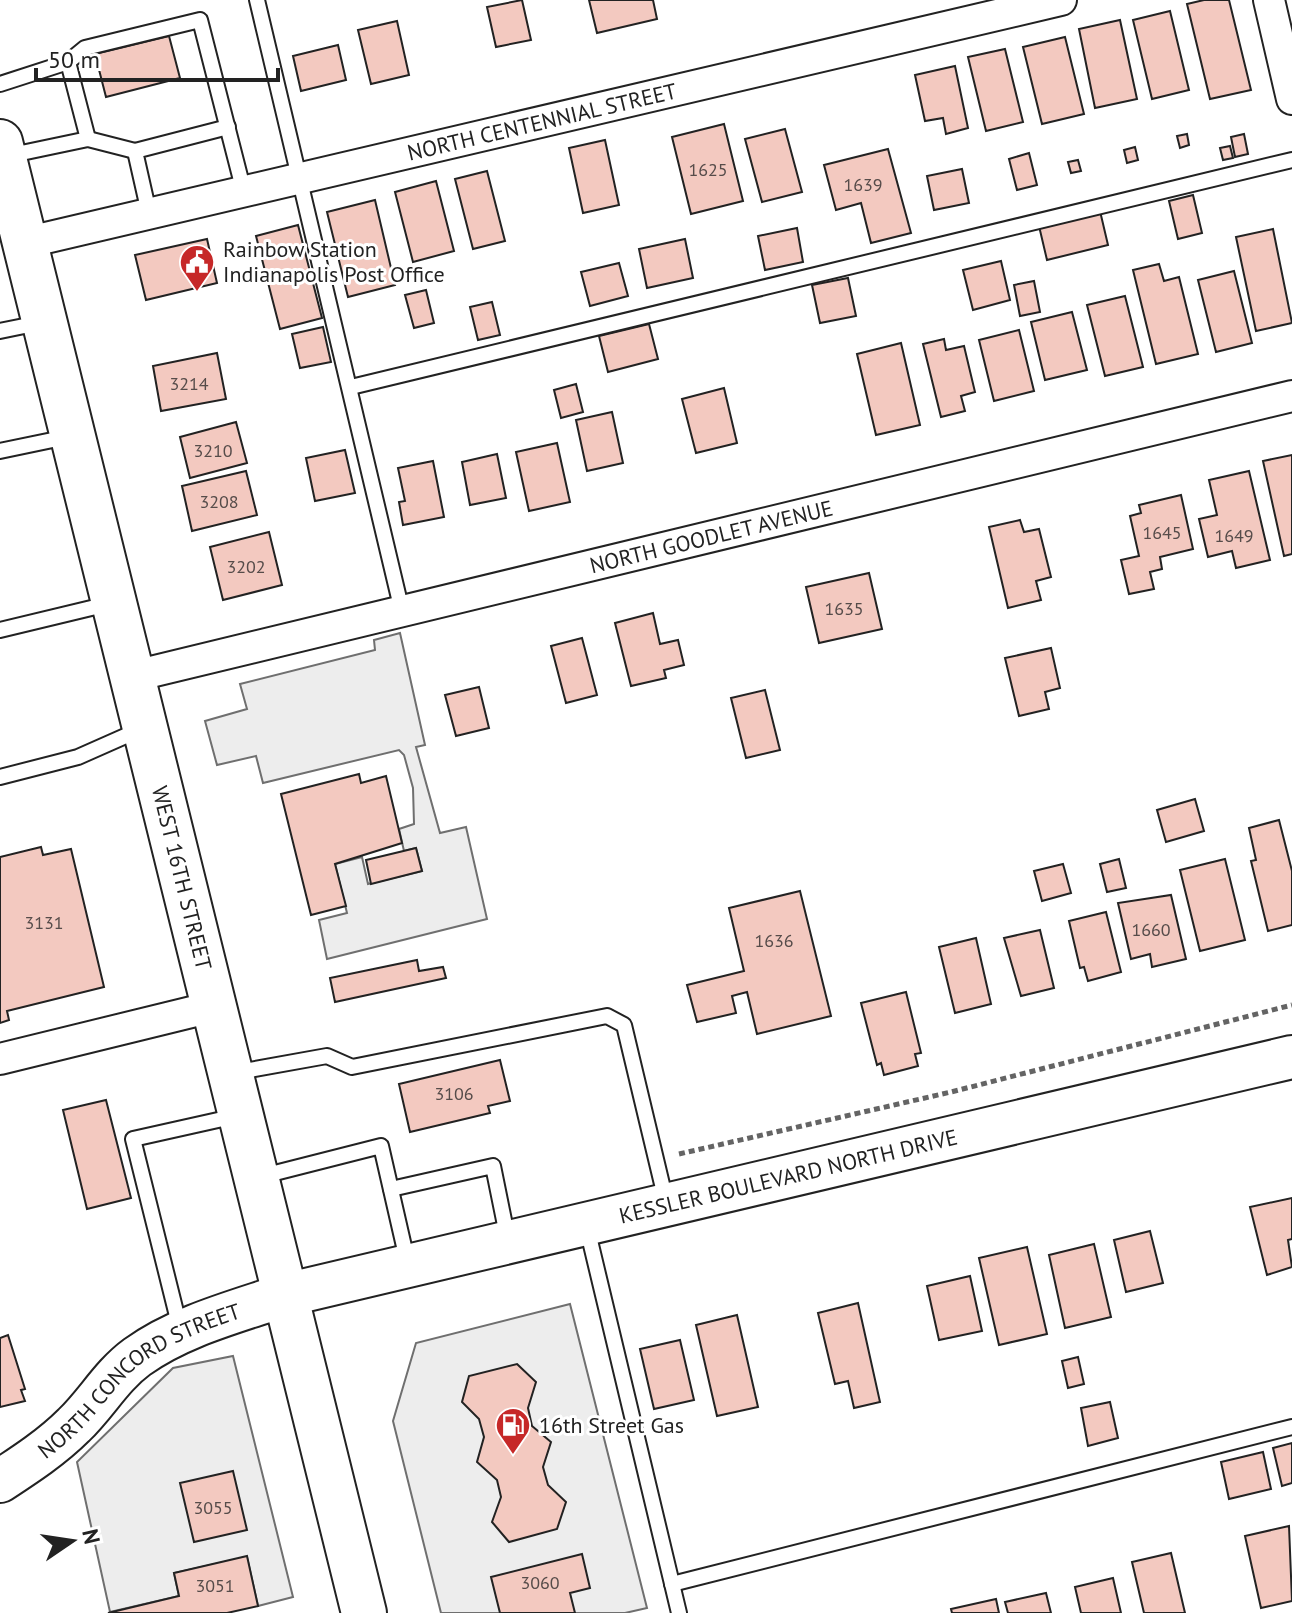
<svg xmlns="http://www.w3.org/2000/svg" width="1292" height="1613" font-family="'PT Sans',sans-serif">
<rect width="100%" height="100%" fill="#fff"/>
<!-- parking -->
<g fill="#ededed" stroke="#6f6f6f" stroke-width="2">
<polygon points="400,633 425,745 416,747 440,833 466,827 487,919 327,959 319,920 347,913 335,864 362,857 368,884 422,871 416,848 404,851 399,829 414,824 413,788 404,755 399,750 263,783 256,756 217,765 205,721 247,709 240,684 375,650 374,640"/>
<polygon points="570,1304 647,1608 625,1613 441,1613 393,1421 416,1343"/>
<polygon points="233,1356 293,1597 258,1606 247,1557 174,1573 179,1596 110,1612 77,1462 173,1368"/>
</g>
<!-- building -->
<g fill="#f3c9c0" stroke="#222" stroke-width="2">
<polygon points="522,0 531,40 496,47 487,7"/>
<polygon points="589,0 653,0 657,19 597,33"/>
<polygon points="1204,0 1229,0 1251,90 1210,99 1187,4"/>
<polygon points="1170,11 1189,90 1152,99 1133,20"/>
<polygon points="1120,20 1137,99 1095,108 1079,29"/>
<polygon points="397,21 409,75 371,84 358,30"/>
<polygon points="169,36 180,78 106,97 95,54"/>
<polygon points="1065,37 1084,114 1042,124 1023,47"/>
<polygon points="338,45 346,80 301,91 293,56"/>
<polygon points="1005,49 1023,122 986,131 968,57"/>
<polygon points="955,66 968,128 946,134 943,118 925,121 915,75"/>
<polygon points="724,124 743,201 691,214 672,137"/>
<polygon points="785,129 802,192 762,202 745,139"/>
<polygon points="1187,134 1189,145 1180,148 1177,136"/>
<polygon points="1244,134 1248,154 1235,157 1231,137"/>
<polygon points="605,140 619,205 583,213 569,148"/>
<polygon points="1230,146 1233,158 1223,160 1220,148"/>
<polygon points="1135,147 1138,160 1127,163 1124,150"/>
<polygon points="888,149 911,233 871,243 861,203 836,210 824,165"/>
<polygon points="1029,153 1037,185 1017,190 1009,159"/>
<polygon points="1078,160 1081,171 1071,173 1068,162"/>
<polygon points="962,169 969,203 934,210 927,176"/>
<polygon points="487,171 505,241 473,249 455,179"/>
<polygon points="436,181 454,251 413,262 395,192"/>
<polygon points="1193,195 1202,233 1178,239 1169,201"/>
<polygon points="375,200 395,285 348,297 327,212"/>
<polygon points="1100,211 1108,245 1047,260 1039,226"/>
<polygon points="298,225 322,318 280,329 256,236"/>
<polygon points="797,228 803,262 765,270 758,236"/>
<polygon points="1273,229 1292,323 1256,331 1236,237"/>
<polygon points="207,239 217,283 146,300 135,255"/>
<polygon points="685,239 693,278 647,288 639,249"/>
<polygon points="1001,261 1010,300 973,310 963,270"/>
<polygon points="619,263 628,296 590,306 581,272"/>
<polygon points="1159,264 1164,281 1179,277 1198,354 1156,364 1133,270"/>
<polygon points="1234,271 1252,343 1216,352 1198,280"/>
<polygon points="848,278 856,316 820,323 812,285"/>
<polygon points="1034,281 1040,312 1020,316 1014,285"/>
<polygon points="426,290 434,323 414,328 405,295"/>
<polygon points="1125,296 1143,367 1105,376 1087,305"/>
<polygon points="492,302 500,335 478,340 470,307"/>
<polygon points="1072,312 1087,370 1045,380 1031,322"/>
<polygon points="649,324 658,359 608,372 599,336"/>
<polygon points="323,327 331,362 300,368 292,334"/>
<polygon points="1019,330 1034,391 994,401 979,340"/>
<polygon points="944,339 946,350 964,346 975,392 961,396 965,411 941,417 923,344"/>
<polygon points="901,343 920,425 876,435 857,354"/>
<polygon points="217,353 226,399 161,411 153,366"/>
<polygon points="576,384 583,412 561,418 554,390"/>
<polygon points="724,388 737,443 696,453 682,399"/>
<polygon points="612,412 623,463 587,471 576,420"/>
<polygon points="236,422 247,463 190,478 180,437"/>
<polygon points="557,443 570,502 529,511 516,452"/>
<polygon points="345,450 355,493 315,501 306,458"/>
<polygon points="497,454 506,498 470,505 462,462"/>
<polygon points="1292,455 1292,554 1284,556 1263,461"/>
<polygon points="433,461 444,517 403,525 399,502 405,501 398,468"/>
<polygon points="246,471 257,515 192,531 182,486"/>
<polygon points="1249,471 1270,560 1236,568 1232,551 1208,557 1199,519 1217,515 1209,480"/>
<polygon points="1181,495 1193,549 1160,557 1162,569 1150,572 1154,589 1129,594 1121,560 1139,556 1130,516 1141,513 1139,505"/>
<polygon points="1020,520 1024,532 1039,529 1051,577 1036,581 1041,600 1008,608 989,527"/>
<polygon points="269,532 282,585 223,600 210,547"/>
<polygon points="869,573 882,629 819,643 806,587"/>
<polygon points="653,613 660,644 678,640 684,665 664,670 666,678 631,686 615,623"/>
<polygon points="582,638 597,695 566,703 551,646"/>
<polygon points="1051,648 1060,688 1045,692 1049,709 1019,716 1005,658"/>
<polygon points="479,687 489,728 456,736 445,695"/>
<polygon points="765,690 780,750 746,758 731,698"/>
<polygon points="359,774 361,783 386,776 402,843 335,864 346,906 311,915 281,794"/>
<polygon points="1195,799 1204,831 1166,842 1157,810"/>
<polygon points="1279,820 1292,871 1292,925 1268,931 1251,861 1256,860 1249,828"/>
<polygon points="41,847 43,855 71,849 104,987 7,1011 9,1020 0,1023 0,857"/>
<polygon points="416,848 422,871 371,884 366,860"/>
<polygon points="1119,859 1126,888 1107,892 1100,864"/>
<polygon points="1225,859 1245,940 1200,951 1180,870"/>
<polygon points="1063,864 1071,893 1042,901 1034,871"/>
<polygon points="800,891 831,1016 757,1034 747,992 732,996 736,1013 697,1022 687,985 744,971 729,908"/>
<polygon points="1171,895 1186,959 1152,967 1150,954 1131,959 1118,903"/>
<polygon points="1106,912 1121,972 1088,981 1084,967 1080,968 1069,921"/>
<polygon points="1040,930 1054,988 1021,996 1004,938"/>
<polygon points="976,938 991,1004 955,1013 939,947"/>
<polygon points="417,960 419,971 443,967 446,978 335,1002 330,978"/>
<polygon points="906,992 921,1053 915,1054 918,1066 884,1075 881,1063 877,1065 861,1003"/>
<polygon points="500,1060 510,1101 488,1106 490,1113 410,1132 399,1084"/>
<polygon points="106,1100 131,1198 87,1209 63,1110"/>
<polygon points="1292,1198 1292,1239 1288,1240 1292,1267 1267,1275 1250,1207"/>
<polygon points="1150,1231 1163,1283 1126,1292 1114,1240"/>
<polygon points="1094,1244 1111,1317 1065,1328 1049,1255"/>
<polygon points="1027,1247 1047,1334 999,1345 979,1258"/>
<polygon points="970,1276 982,1331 939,1340 927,1286"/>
<polygon points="858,1303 880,1402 854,1408 848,1381 835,1384 818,1313"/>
<polygon points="737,1315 758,1407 717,1416 696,1325"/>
<polygon points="8,1335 25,1389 21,1390 25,1401 0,1407 0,1338"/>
<polygon points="680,1340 694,1400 654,1409 640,1349"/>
<polygon points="1078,1357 1084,1384 1068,1388 1062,1361"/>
<polygon points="517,1364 536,1382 528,1408 532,1426 551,1442 543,1467 548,1485 566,1502 557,1529 509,1542 492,1522 501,1497 497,1480 477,1462 484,1437 479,1419 462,1402 469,1376"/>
<polygon points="1110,1402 1118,1438 1088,1446 1081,1408"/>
<polygon points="1292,1443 1292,1483 1282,1486 1273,1448"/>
<polygon points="1263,1452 1271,1489 1229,1499 1221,1462"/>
<polygon points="233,1471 247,1530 194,1542 180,1483"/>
<polygon points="1289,1526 1292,1601 1261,1608 1245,1536"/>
<polygon points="1171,1553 1185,1613 1144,1613 1132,1562"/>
<polygon points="582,1554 590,1588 570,1593 575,1613 500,1613 491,1577"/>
<polygon points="247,1556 258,1606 227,1613 108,1613 179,1596 174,1573"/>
<polygon points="1113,1578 1121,1613 1081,1613 1075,1587"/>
<polygon points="1046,1593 1051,1613 1008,1613 1005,1602"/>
<polygon points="996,1599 999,1613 952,1613 951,1609"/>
</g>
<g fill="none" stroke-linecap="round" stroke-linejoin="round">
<!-- service casing -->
<g stroke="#222" stroke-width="18">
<g id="service">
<polyline points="257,0 402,611"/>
<polyline points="68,62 88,139"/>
<polyline points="0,84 68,62 85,48 200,20 244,192"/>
<polyline points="7,156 88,139 135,151"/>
<polyline points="149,213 135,151 228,127"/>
<polyline points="0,331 39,323"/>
<polyline points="351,387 1292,160"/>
<polyline points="0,451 67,437"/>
<polyline points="0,630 108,604"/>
<polyline points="0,777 78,757 139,730"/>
<polyline points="233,1073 327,1056 352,1067 607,1016 624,1025 666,1201"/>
<polyline points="259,1177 381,1146 408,1264"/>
<polyline points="391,1189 493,1166 508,1240"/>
<polyline points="587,1228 679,1613"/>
<polyline points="180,1328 133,1139 236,1116"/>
<polyline points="672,1584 1292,1427"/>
</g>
</g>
<!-- minor casing -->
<g stroke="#222" stroke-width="34">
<g id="minor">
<polyline points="1269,0 1292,99"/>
<path id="s1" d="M24,243L1061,0"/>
<path id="s2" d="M130,677L1292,396"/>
<polyline points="0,1059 212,1007"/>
</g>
</g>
<!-- secondary casing -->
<g stroke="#222" stroke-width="46">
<g id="secondary">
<path id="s3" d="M0,1481C26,1464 52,1447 74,1425C97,1403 111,1376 137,1357C180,1326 235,1312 285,1295L1292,1057"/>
</g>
</g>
<!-- primary casing -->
<g stroke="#222" stroke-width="48">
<g id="primary">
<path id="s4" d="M0,142L364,1613"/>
</g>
</g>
<!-- path -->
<polyline stroke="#646464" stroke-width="5" stroke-dasharray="6 4" stroke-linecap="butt" points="679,1154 951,1092 1292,1005"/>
<!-- service -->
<use href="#service" stroke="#fff" stroke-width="14"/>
<!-- minor -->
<use href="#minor" stroke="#fff" stroke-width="30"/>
<!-- secondary -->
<use href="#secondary" stroke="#fff" stroke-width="42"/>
<!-- primary -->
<use href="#primary" stroke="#fff" stroke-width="44"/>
</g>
<!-- icons -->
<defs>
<g id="civic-pin" transform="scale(1.8)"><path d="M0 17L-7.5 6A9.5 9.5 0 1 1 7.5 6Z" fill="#c62828" stroke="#fff"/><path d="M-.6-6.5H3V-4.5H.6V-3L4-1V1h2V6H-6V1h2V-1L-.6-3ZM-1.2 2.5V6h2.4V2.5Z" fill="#fff"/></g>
<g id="fuel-pin" transform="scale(1.8)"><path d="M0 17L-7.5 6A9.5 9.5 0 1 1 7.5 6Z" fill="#c62828" stroke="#fff"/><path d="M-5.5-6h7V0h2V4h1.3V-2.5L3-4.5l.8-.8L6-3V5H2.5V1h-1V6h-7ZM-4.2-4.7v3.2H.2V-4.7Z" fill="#fff"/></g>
</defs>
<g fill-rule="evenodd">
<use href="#civic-pin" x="197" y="262"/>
<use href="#fuel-pin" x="513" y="1425"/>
</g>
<g text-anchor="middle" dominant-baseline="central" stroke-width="6" stroke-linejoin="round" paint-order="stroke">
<!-- number labels -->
<g font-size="18" fill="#564c4a">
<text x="708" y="169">1625</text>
<text x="863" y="184">1639</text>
<text x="189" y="383">3214</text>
<text x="213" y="450">3210</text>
<text x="219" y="501">3208</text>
<text x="1162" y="532">1645</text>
<text x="1234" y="535">1649</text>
<text x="246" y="566">3202</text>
<text x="844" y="608">1635</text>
<text x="44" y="922">3131</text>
<text x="1151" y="929">1660</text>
<text x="774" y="940">1636</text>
<text x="454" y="1093">3106</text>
<text x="213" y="1507">3055</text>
<text x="540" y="1582">3060</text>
<text x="215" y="1585">3051</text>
</g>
<!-- street labels -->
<g font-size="22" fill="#222" stroke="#fff">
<text stroke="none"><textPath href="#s1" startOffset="532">NORTH CENTENNIAL STREET</textPath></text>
<text stroke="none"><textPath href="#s2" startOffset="598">NORTH GOODLET AVENUE</textPath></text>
<text stroke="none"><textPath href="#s4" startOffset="758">WEST 16TH STREET</textPath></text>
<text stroke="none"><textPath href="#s3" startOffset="864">KESSLER BOULEVARD NORTH DRIVE</textPath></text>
<text stroke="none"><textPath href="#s3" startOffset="174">NORTH CONCORD STREET</textPath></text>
</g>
<!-- poi labels -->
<g font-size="22" fill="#222" stroke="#fff" text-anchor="start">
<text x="223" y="249">Rainbow Station<tspan x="223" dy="25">Indianapolis Post Office</tspan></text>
<text x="539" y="1425">16th Street Gas</text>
</g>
</g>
<!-- north arrow -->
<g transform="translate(72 1541) rotate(77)" stroke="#ffffff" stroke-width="6" paint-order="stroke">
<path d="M0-6L14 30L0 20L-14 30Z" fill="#222222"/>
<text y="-12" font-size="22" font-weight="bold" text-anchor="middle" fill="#222222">N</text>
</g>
<!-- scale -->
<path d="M36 68v12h242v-12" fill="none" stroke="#222222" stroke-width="4"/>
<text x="48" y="68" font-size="24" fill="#222222" stroke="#ffffff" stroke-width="6" paint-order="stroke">50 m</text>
</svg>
